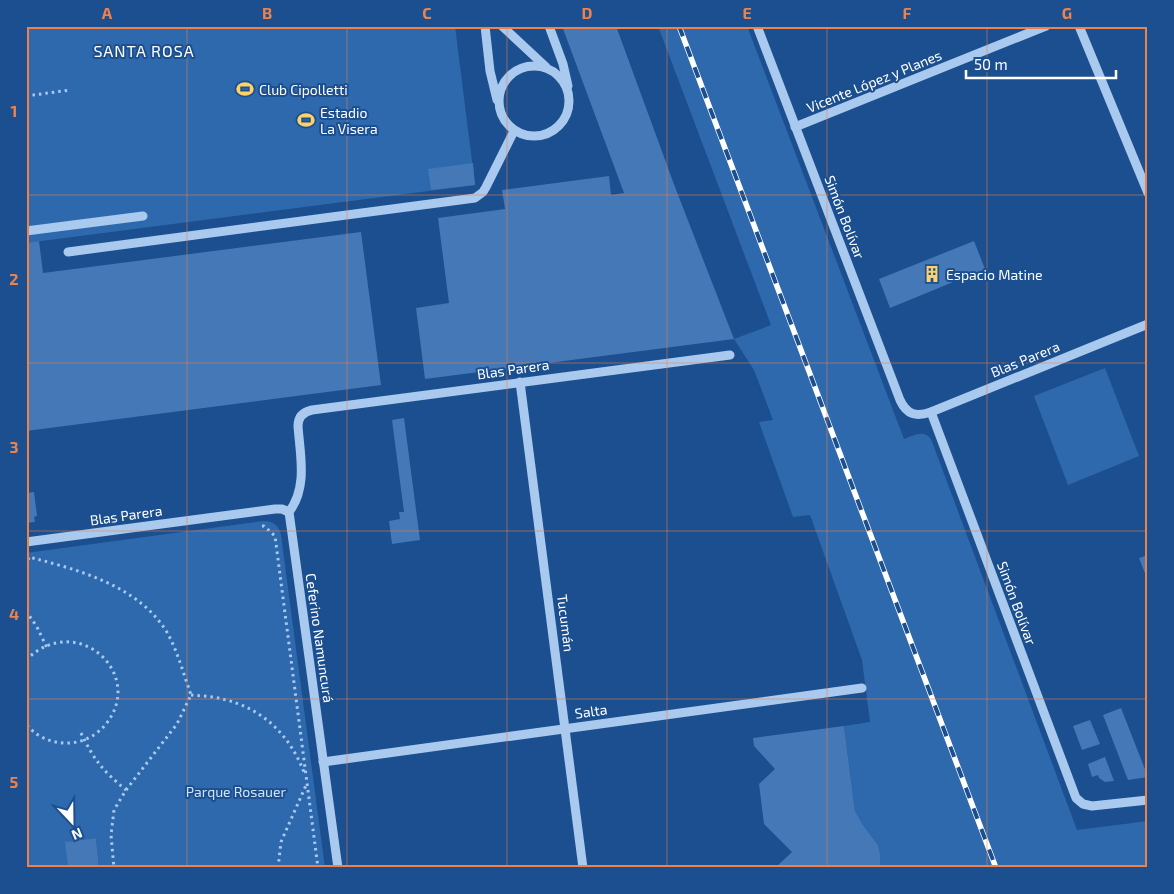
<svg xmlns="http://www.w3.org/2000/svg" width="1174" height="894" font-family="'Exo 2',sans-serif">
<rect width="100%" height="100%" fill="#1b4f8f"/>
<!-- green -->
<g fill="#2e69ad">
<polygon points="26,26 455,26 475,185 26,243"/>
<path d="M658,26H747L904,439C913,436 923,429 931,439L1077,830L1148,821V868L880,867V854L878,845L863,825L855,811L844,726L870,722L862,660L810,515L793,517L759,422L773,420L754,370L734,339L771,325Z"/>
<polygon points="1105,368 1139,456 1068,485 1034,396"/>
<path d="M264,521C273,521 279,526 281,535L325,868H99L96,838L66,842L68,868H26V553Z"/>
</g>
<!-- building -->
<g fill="#4478b7">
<polygon points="562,26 616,26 675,187 734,339 425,379 416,308 449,303 438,218 505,209 502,190 609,176 611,195 624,193"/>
<polygon points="473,163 475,185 431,190 428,169"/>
<polygon points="361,232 381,385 26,431 26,243 39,241 43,273"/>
<polygon points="974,241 985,269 890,308 879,279"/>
<polygon points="404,418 420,540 392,544 389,521 400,519 399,512 404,512 392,420"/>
<polygon points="34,492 37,516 34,517 35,522 26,523 26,493"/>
<polygon points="1148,555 1148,575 1146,576 1139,558"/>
<polygon points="1121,708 1148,777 1128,780 1103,715"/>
<polygon points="1090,720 1100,744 1082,750 1073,726"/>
<polygon points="844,726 855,811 863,825 878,845 880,854 880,868 775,868 792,852 764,824 759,784 775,769 754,746 753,738"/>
<polygon points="1105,757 1114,781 1105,782 1099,778 1098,775 1092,777 1088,764"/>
<polygon points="96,838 99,868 68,868 65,842"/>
</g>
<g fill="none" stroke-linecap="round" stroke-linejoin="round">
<!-- path -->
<g stroke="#a9c9ee" stroke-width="3" stroke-dasharray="2.5 4" stroke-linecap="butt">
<polyline points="26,96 70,90"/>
<polyline points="262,526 264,526 275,536 318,868"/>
<path d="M26,566L29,557C79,570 140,586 168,634C178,653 184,675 191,695L177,724L126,790L114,810L111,835L114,868"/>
<polyline points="26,611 37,627 48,650"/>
<path d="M26,660C77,610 146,674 106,724C97,735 84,742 70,743C53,744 36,737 26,724"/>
<path d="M191,695C201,696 212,696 222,699C263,708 291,736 305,775"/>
<path d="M81,733C94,760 103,771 126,790"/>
<polyline points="278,868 281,842 307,783"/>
</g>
<!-- minor -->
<g stroke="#a9c9ee" stroke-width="9">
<polyline points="485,26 490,71 497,100"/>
<polyline points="502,26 546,67"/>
<polyline points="549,26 563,64 568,86"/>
<path d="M757,26L900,400C907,415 916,417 931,412L1148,324"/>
<polyline points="1079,26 1148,193"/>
<circle cx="534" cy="101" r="35"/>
<polyline points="795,127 1046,26"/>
<polyline points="26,231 143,216"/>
<polyline points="68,252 475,198 483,192 486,187 514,131"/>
<polyline points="520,382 583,868"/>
<polyline points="931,412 1076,798 1083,804 1092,806 1148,800"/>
<polyline points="26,542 275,509 282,509 289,512"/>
<polyline points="323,762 862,688"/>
<path d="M338,868L289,512C308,487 300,455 298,426C298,417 303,412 312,410L730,355"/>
</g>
<!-- rail casing -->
<g stroke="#fff" stroke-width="5.5">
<polyline id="rail" points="679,26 996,868"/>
</g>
<!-- rail -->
<use href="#rail" stroke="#1b4f8f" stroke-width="4" stroke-dasharray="11" stroke-linecap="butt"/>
</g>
<!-- grid -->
<path fill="none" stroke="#ee8249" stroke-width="1" stroke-opacity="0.55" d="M187,26V868M347,26V868M507,26V868M667,26V868M827,26V868M987,26V868M26,195H1148M26,363H1148M26,531H1148M26,699H1148"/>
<!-- icons -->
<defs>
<g id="stadium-bare" transform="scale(1.35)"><path d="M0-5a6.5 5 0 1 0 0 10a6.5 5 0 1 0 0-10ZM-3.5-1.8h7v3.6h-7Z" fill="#ffd166" stroke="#1b4f8f" stroke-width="2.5" paint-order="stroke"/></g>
<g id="building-bare" transform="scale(1.35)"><path d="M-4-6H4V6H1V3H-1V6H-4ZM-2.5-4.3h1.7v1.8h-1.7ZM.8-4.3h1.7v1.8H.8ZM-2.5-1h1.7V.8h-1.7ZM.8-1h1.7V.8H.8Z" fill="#ffd166" stroke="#1b4f8f" stroke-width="2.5" paint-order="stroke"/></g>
</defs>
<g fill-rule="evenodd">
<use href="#stadium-bare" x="245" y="89"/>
<use href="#stadium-bare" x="306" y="120"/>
<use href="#building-bare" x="932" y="274"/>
</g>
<g text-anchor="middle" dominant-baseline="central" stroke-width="4" stroke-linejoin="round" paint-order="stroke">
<!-- street labels -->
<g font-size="14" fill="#fff" stroke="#1b4f8f">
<text transform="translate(874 81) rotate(-22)">Vicente López y Planes</text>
<text transform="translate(845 217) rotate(69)">Simón Bolívar</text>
<text transform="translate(1025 359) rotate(-22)">Blas Parera</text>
<text transform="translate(513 369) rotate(-8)">Blas Parera</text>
<text transform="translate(126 515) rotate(-8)">Blas Parera</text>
<text transform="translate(1017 603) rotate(70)">Simón Bolívar</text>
<text transform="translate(566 623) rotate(83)">Tucumán</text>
<text transform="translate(320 638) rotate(82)">Ceferino Namuncurá</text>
<text transform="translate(591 711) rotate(-8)">Salta</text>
</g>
<!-- poi labels -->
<g font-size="14" fill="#fff" stroke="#1b4f8f" text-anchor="start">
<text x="259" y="89">Club Cipolletti</text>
<text x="320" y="112">Estadio<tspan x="320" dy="16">La Visera</tspan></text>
<text x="946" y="274">Espacio Matine</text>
</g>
<!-- park labels -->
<g font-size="14" fill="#cfe3fa" stroke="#1b4f8f">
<text x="236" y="791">Parque Rosauer</text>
</g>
<!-- quarter labels -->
<g font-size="16" letter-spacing="1" fill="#fff" stroke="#1b4f8f">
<text x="144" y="50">SANTA ROSA</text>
</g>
</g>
<!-- border -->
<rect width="1174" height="894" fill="none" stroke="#1b4f8f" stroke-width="55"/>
<!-- north arrow -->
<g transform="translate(72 822) rotate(158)" stroke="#1b4f8f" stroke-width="4" paint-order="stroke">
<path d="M0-4L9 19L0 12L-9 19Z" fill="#ffffff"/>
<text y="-8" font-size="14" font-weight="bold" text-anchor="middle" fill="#ffffff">N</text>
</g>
<!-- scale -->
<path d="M966 70v8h150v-8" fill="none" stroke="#ffffff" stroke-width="2.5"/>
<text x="974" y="70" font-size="15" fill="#ffffff" stroke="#1b4f8f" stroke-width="4" paint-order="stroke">50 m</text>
<rect x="28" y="28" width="1118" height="838" fill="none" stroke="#ee8249" stroke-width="2"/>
<g font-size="16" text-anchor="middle" font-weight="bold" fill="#ee8249">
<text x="107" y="19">A</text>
<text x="267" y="19">B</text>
<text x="427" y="19">C</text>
<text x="587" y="19">D</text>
<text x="747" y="19">E</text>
<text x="907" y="19">F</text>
<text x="1067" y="19">G</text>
<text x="14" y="117">1</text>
<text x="14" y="285">2</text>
<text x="14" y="453">3</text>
<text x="14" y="620">4</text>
<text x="14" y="788">5</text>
</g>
</svg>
